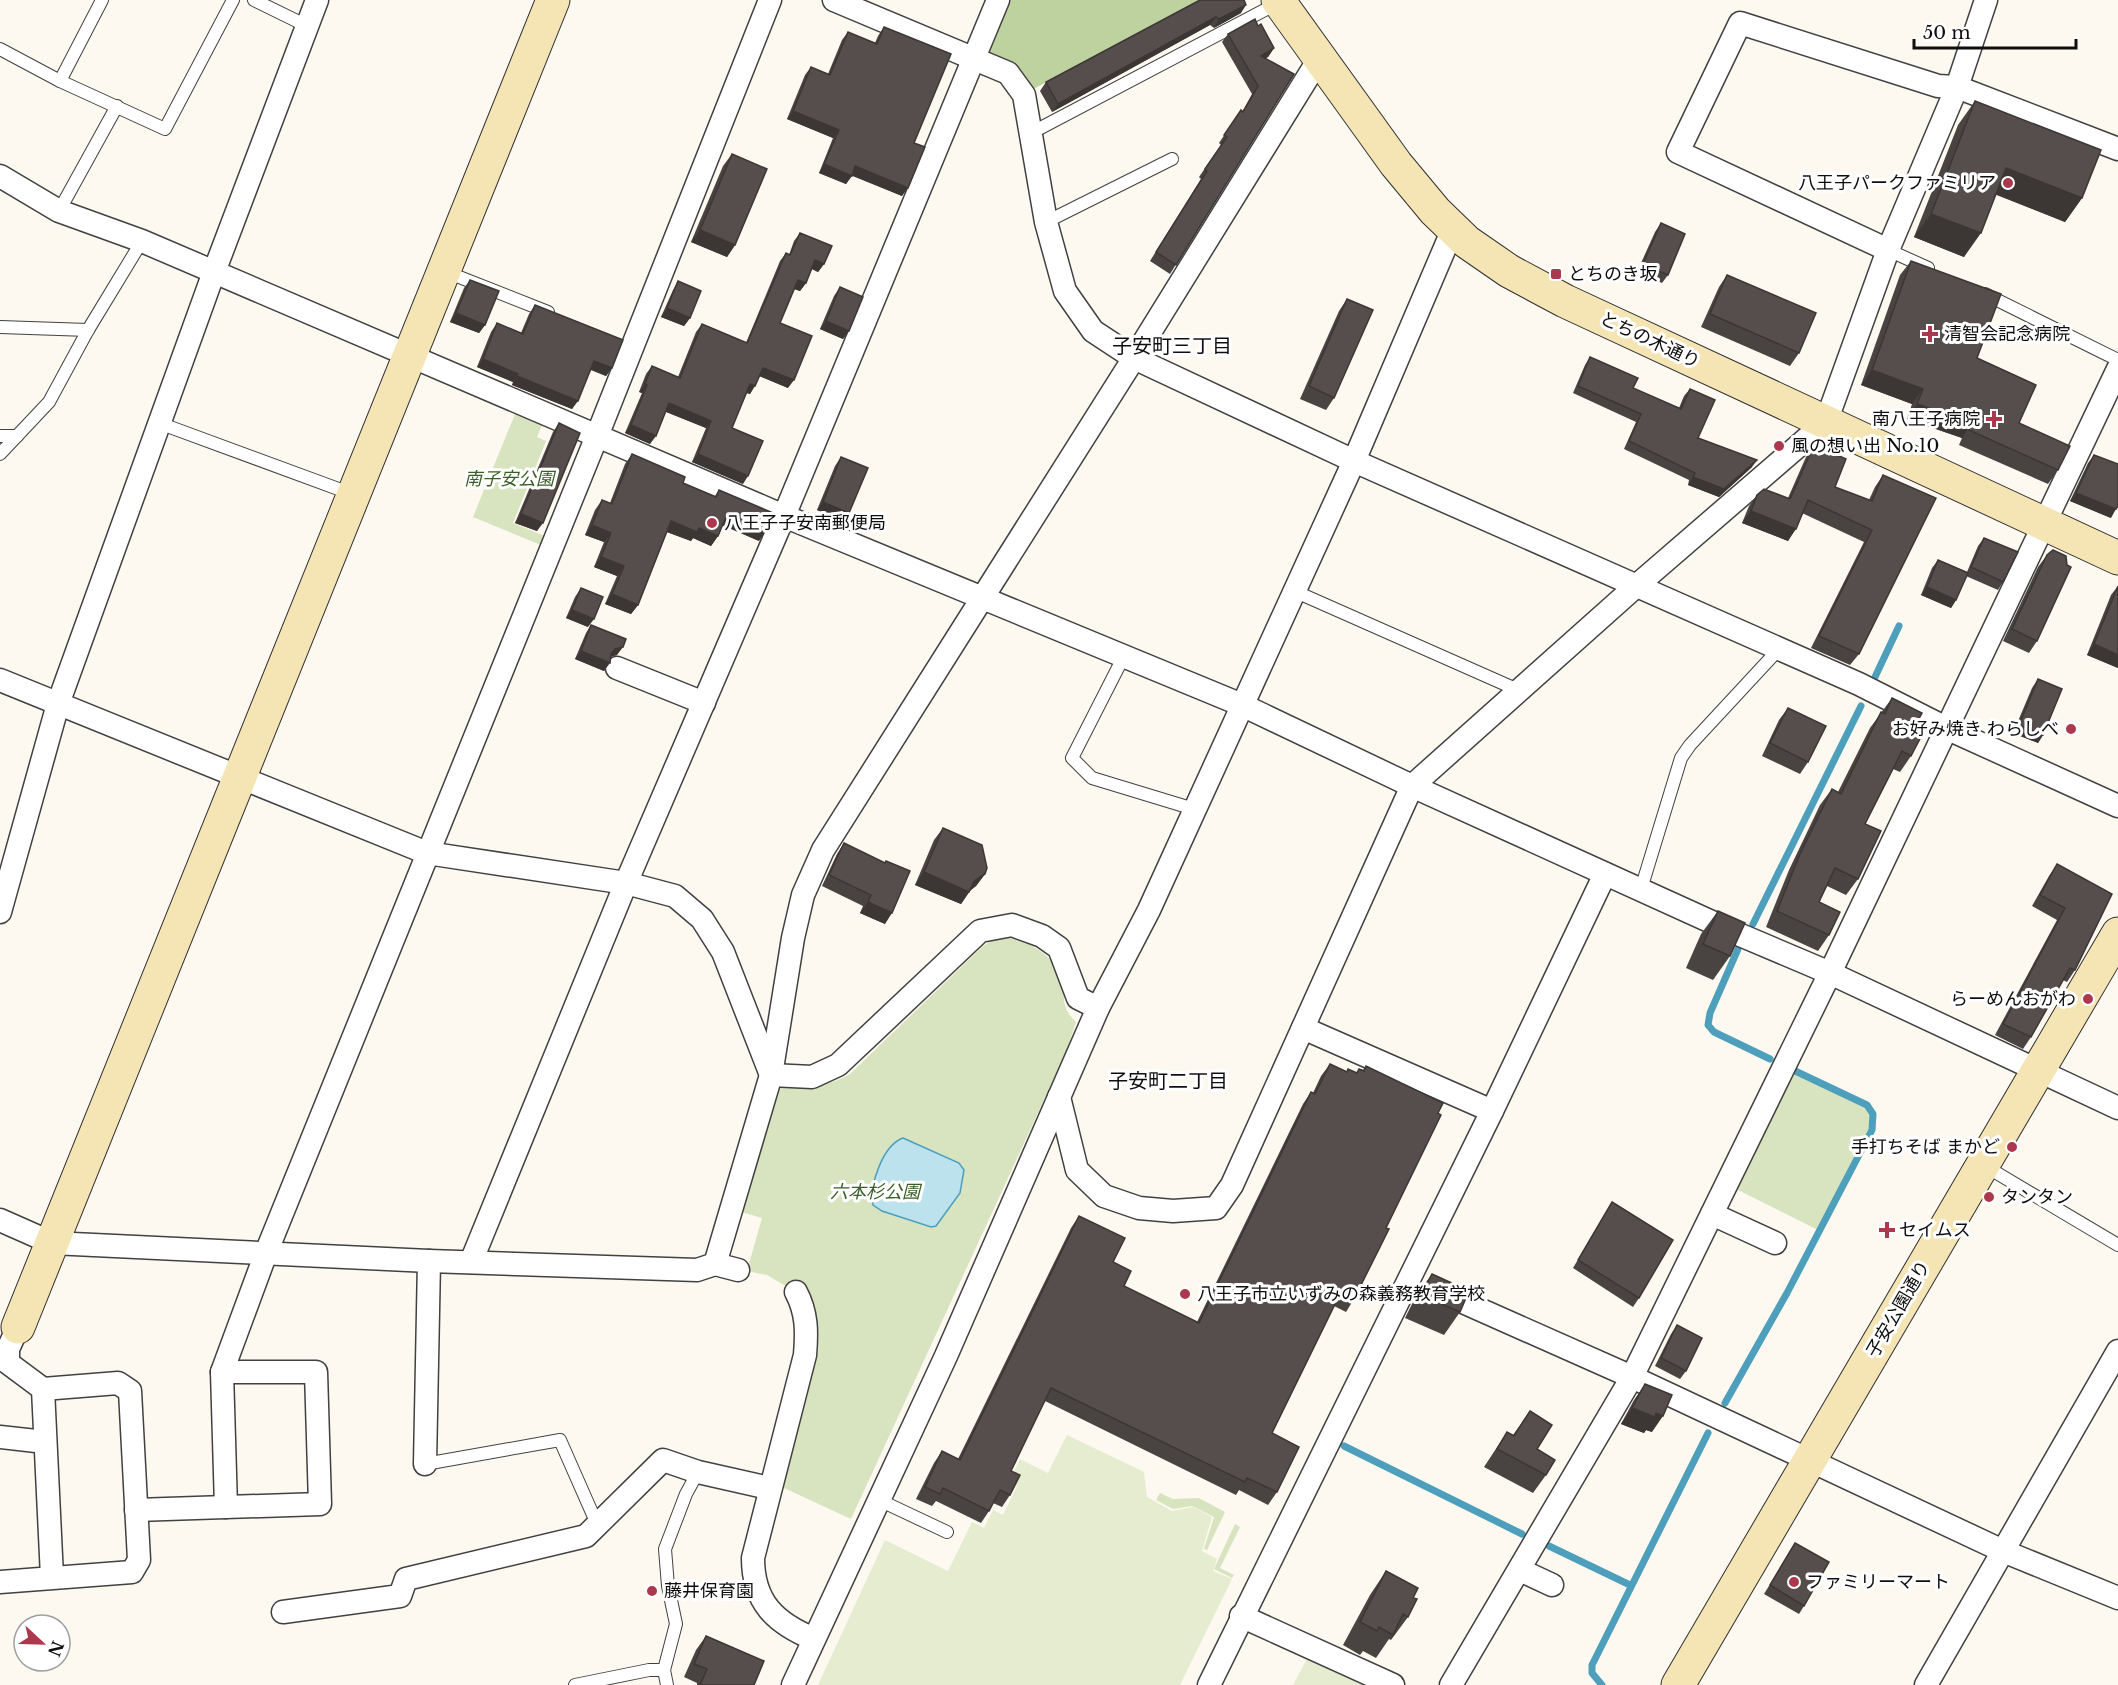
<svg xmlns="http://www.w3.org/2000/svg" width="2118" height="1685" font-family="'Libre Baskerville','Noto Sans JP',serif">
<rect width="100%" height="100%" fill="#fdf9f1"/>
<!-- green -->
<g fill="#d7e4bf">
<polygon points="515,414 542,425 537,437 546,441 513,523 547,537 543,546 473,517"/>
<path d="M1010,938C1032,943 1054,956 1061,978C1067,999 1059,1005 1076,1022L1066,1052L851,1519L771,1482L805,1355L796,1292L767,1275L747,1271L762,1218L731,1209L769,1080C802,1085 820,1091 850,1074L983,946L995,939Z"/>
<polygon points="1784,1066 1867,1105 1873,1114 1872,1130 1820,1231 1726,1184"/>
<polygon points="1160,1493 1173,1499 1199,1498 1225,1512 1207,1550 1204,1549 1214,1517 1192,1506 1173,1509 1156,1500"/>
<polygon points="1235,1524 1240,1527 1220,1568 1234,1575 1232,1578 1214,1569"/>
</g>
<!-- forest -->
<polygon fill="#bed2a0" points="1008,0 1200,0 1026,93 995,64 986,48"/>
<!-- pitch -->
<g fill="#e6eccf">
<polygon points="1067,1435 1144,1472 1147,1497 1172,1511 1193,1507 1212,1517 1202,1551 1217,1559 1213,1571 1232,1579 1180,1685 818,1685 885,1540 948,1571 972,1522 984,1528 993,1510 1003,1515 1017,1486 1009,1482 1020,1459 1048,1473"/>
<polygon points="1313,1648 1368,1674 1362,1685 1293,1685"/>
</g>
<!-- water -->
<path fill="#bce2ee" stroke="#4d9fbc" stroke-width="1.5" d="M903,1138L959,1163L964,1170L960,1193L936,1226L931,1227L882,1211L873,1205C869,1185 883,1145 903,1138Z"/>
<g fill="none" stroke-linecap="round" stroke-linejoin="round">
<!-- stream -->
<g stroke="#4d9fbc" stroke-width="7">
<polyline points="1875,677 1899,626"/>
<polyline points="1753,924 1861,706"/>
<polyline points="1738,949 1710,1013 1708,1025 1714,1032 1770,1059"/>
<polyline points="1725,1403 1787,1293 1872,1130 1873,1114 1867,1105 1791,1069"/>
<polyline points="1344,1446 1522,1534"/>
<polyline points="1549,1546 1630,1585"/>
<polyline points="1602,1685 1592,1673 1592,1665 1708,1433"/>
</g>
<!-- lane casing -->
<g stroke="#414141" stroke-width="14">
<g id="lane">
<polyline points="254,0 305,25"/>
<polyline points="0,49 60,81 165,129 233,0"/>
<polyline points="60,81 102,0"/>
<polyline points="1031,133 1278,3"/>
<polyline points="59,211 117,106"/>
<polyline points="1046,222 1172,159"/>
<polyline points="1888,250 1928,268"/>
<polyline points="444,271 548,312"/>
<polyline points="1985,294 2118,360"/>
<polyline points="0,327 88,330"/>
<polyline points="159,423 352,494"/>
<polyline points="0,436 17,436"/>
<polyline points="0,454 49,402 88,330 142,241"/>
<polyline points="1294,591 1518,690"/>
<polyline points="1124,656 1072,758 1092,778 1194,809"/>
<polyline points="1641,889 1681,758 1690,745 1779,649"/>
<polyline points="1985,1166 2118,1245"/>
<polyline points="425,1464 560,1440 597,1524"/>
<polyline points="879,1500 947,1532"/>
<polyline points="575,1685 649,1670 664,1670"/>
<polyline points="667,1685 664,1670 676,1624 668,1586 665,1549 686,1494 698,1472"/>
</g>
</g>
<!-- street casing -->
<g stroke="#414141" stroke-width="25">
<g id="street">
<polyline points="834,0 1008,73 1024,95 1046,222 1065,291 1093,331 1134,358 1354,461 1859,684 1946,728 2118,806"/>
<polyline points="0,176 59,211 142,241 784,516 998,0"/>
<polyline points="1888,250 1678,152 1740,23 1938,86 1957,87 2118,149"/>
<polyline points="617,668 704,703"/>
<polyline points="0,680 427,853 626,883 675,896 702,919 723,952 771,1075 812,1077 838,1065 980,931 1012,925 1042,936 1059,948 1078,998 1098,1008"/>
<polyline points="0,912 58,704 214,272 317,0"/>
<polyline points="1303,1028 1492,1111"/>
<polyline points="1059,1097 1077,1170 1104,1196 1139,1208 1173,1211 1216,1208 1232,1185 1412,786 1635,587 1826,422 1888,250 1957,87 1986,0"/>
<polyline points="1712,1214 1775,1243"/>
<polyline points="0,1220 52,1243 429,1261 697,1270 715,1264 771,1075 793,938 803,895 823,850 1134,358 1319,59"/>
<polyline points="471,1262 626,883 784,516 1242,705 1412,786 1738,934 1830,973 2118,1108"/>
<polyline points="715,1264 738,1270"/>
<polyline points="1436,1290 1632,1377 2003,1551 2118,1598"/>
<path d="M796,1292C807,1313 807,1331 805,1355L753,1558C753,1602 775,1623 814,1639"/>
<polyline points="43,1389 52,1577"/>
<polyline points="0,1437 45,1442"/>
<polyline points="425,1464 429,1261"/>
<polyline points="226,1507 222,1372 266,1253 597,436 770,0"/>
<polyline points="136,1510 320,1504 316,1372 222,1372"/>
<polyline points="1520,1570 1552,1585"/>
<polyline points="0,1582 132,1572 139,1560 130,1391 118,1383 43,1389 8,1363 8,1349 18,1327"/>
<polyline points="283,1612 400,1596 406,1579 586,1536 663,1460 698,1472 769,1488"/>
<polyline points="1241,1616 1393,1685"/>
<polyline points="793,1685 946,1356 1098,1008 1149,910 1354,461 1453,229"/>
<polyline points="1209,1685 1492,1111 1605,874"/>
<polyline points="1451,1685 1632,1377 1830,973 2118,369"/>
<polyline points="1926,1685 2118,1351"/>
</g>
</g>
<!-- secondary casing -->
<g stroke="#303030" stroke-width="35">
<g id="secondary">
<polyline points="1278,0 1396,164 1435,211 1467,242 1509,271 1565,301 2118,558"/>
<polyline points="18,1327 553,0"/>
<polyline points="1678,1685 2118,934"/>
</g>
</g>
<!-- lane -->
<use href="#lane" stroke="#fff" stroke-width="12"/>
<!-- street -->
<use href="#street" stroke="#fff" stroke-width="22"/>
<!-- secondary -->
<use href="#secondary" stroke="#f5e5b5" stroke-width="33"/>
</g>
<!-- wall -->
<g fill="#494341">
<polygon points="1200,0 1241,13 1214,28 1210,25 1052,112 1040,91 1046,82"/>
<polygon points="884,27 914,143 902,196 852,175 846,184 819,173 833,138 787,119 805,75 811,67 828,74 842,40 848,32 875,43 878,36"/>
<polygon points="1228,34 1274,48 1268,57 1265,58 1294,74 1170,274 1150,261 1201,179 1199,177 1221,145 1219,143 1241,110 1242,112 1252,94 1222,42"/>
<polygon points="1975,101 2082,198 2065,222 1996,194 1964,257 1914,237 1958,125"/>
<polygon points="732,154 735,245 727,257 691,242 723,166"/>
<polygon points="1661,223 1668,275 1662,283 1637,272 1655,232"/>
<polygon points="800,233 824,264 818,272 812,269 806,283 800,291 794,289 780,323 788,388 759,376 750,394 746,393 732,428 743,484 692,462 706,428 666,412 650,444 625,433 642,393 639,392 646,374 652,366 678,377 696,332 702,324 746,343 780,261 786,253 789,255 794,241"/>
<polygon points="1911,261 2019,423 2058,470 2048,484 1959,445 1962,438 1907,419 1912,404 1861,385 1900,275"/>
<polygon points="1727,275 1799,353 1790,366 1701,327 1719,287"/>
<polygon points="470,280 485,325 479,333 450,322 464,288"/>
<polygon points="678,281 690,318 684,326 661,317 673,290"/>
<polygon points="840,287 849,331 843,339 820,329 834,296"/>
<polygon points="1347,299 1334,398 1326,410 1300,399 1339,311"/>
<polygon points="535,305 612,368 606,376 591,370 572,409 512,385 513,382 477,367 491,332 497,323 521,333 529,314"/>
<polygon points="1590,357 1633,388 1679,408 1684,396 1690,389 1698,438 1752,467 1719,497 1688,485 1689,480 1624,449 1636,422 1573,393 1585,365"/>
<polygon points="559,423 537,531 515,523 553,432"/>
<polygon points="1814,445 1835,487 1869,500 1875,487 1883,475 1859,654 1850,665 1811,648 1864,542 1802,513 1788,541 1742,523 1749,506 1757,495 1788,498 1806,457"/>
<polygon points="632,454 683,483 715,496 719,490 759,541 722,525 718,536 711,546 693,538 691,541 667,532 638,605 631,614 605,604 617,576 594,567 604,542 585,535 595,510 602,500 610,503 625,464"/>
<polygon points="2094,455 2111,518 2070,501 2088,463"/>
<polygon points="841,457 849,513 843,521 817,510 835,466"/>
<polygon points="1984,538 2003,582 1998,590 1966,576 1956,600 1951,608 1921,595 1932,568 1938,560 1967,572 1978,546"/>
<polygon points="2047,555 2037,641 2029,653 2003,641 2038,567"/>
<polygon points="2118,586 2118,668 2087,655 2111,595"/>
<polygon points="581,588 588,627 566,618 575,597"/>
<polygon points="591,625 617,655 610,657 604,671 575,659 586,633"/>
<polygon points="2038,679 2043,735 2038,743 2013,733 2032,688"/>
<polygon points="1892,698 1914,728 1911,756 1900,772 1893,769 1865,824 1858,879 1846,895 1827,886 1819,902 1829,935 1818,951 1766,927 1789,870 1820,805 1832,789 1838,792 1870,728"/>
<polygon points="1788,708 1808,762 1800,774 1762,756 1779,720"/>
<polygon points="943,828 985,874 976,886 970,891 961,904 915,885 934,840"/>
<polygon points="844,843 885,924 860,913 863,906 822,886 837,854"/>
<polygon points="2057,864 2112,894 2075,970 2067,982 2063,980 2031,1037 2023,1049 1995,1035 2057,920 2032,906 2049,876"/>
<polygon points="1718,911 1730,956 1713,980 1686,968 1701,934"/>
<polygon points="1330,1064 1346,1072 1348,1069 1356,1073 1359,1069 1363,1070 1366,1066 1386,1228 1354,1299 1346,1312 1334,1306 1272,1433 1277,1492 1268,1505 1239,1490 1236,1495 1045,1401 1011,1471 1010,1495 1002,1507 993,1503 989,1511 981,1523 936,1501 932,1506 916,1499 934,1463 942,1451 958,1459 1071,1228 1079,1216 1113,1262 1124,1286 1197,1322 1303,1104 1311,1092 1313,1093 1321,1076"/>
<polygon points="1612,1202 1639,1298 1633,1307 1573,1268"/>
<polygon points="1432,1274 1460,1312 1444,1335 1405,1318 1415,1298"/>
<polygon points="1677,1325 1686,1371 1680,1379 1655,1366 1671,1334"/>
<polygon points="1645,1384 1652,1432 1646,1430 1644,1433 1621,1424 1634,1400"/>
<polygon points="1530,1411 1537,1449 1546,1475 1533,1493 1484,1467 1507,1432 1513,1435"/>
<polygon points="1795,1543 1804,1606 1799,1614 1764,1594"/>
<polygon points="1386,1571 1413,1598 1408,1617 1391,1640 1389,1639 1376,1658 1363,1651 1360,1655 1343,1645 1370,1595"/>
<polygon points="706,1636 754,1685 697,1685 697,1683 684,1677 696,1650"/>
</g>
<!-- shaded-wall -->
<g fill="#3c3735">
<polygon points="1246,5 1241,13 1214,28 1219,19"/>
<polygon points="1216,17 1210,25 1052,112 1058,104"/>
<polygon points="1274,48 1268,57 1255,64 1261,56"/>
<polygon points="793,111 839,130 833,138 787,119"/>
<polygon points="824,164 852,176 846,184 819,173"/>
<polygon points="855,166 908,188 902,196 850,175"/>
<polygon points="2006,168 2082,198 2065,222 1989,192"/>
<polygon points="1931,214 1981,233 1964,257 1914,237"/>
<polygon points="700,230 735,245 727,257 691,242"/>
<polygon points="815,260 824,264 818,272 810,268"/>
<polygon points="798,280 806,283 800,291 792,288"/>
<polygon points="667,308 690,318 684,326 661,317"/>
<polygon points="456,313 485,325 479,333 450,322"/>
<polygon points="826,321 849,331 843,339 820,329"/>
<polygon points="483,359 518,374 513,382 477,367"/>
<polygon points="594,361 612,368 606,376 589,369"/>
<polygon points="763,368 794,380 788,388 757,375"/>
<polygon points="1872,370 1923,389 1912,404 1861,385"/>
<polygon points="517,376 578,401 572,409 512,385"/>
<polygon points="645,384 647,385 642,393 639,392"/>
<polygon points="750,384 755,386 750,394 745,392"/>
<polygon points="669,403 711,421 706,428 664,411"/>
<polygon points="1917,404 1972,423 1962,438 1907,419"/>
<polygon points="631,425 656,436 650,444 625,433"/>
<polygon points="698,454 748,476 743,484 692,462"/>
<polygon points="1757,460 1752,467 1719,497 1688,485 1693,477"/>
<polygon points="2076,493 2116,509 2111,518 2070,501"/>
<polygon points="823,502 849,513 843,521 817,510"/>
<polygon points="1751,511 1796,529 1788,541 1742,523"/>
<polygon points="521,514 543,523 537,531 515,523"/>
<polygon points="727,515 766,531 759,541 720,524"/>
<polygon points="671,521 699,528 718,536 711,546 693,538 691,541 664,531"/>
<polygon points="592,525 611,533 604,542 585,535"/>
<polygon points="601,557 624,566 617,576 594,567"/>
<polygon points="1927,587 1956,600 1951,608 1921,595"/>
<polygon points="612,594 638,605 631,614 605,604"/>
<polygon points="572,610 594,619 588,627 566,618"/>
<polygon points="2094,644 2118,655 2118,668 2087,655"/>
<polygon points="623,647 617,655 609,657 610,663 604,671 575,659 581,651"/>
<polygon points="2019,725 2043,735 2038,743 2013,733"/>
<polygon points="924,872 974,881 985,874 976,886 969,891 969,892 961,904 915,885"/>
<polygon points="868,902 892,913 885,924 860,913"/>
<polygon points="1632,1408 1656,1413 1663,1416 1652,1432 1646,1430 1644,1433 1621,1424"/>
</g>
<!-- building -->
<g fill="#554e4c" stroke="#3c3735" stroke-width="1.5">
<polygon points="1200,0 1244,0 1246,5 1219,19 1216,17 1058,104 1046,82"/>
<polygon points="1255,19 1258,26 1261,24 1274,48 1261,56 1294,74 1176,265 1156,252 1207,171 1205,169 1227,137 1224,135 1241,110 1243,112 1258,86 1228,34"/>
<polygon points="884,27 951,54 914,143 925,147 908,188 855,166 852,176 824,164 839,130 793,111 811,67 830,75 848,32 877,44"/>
<polygon points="1975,101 2101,150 2082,198 2006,168 1981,233 1931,214"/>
<polygon points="732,154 767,169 735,245 700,230"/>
<polygon points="1661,223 1685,234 1668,275 1643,264"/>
<polygon points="800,233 832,246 824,264 815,260 806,283 798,280 780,323 812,336 794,380 763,368 755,386 750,384 732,428 763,441 748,476 698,454 711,421 669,403 656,436 631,425 647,385 645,384 652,366 680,378 702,324 747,343 786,253 790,255"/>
<polygon points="1911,261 2001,294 1977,358 2036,385 2019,423 2070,446 2058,470 1969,430 1972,423 1917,404 1923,389 1872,370"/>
<polygon points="1727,275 1816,313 1799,353 1710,314"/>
<polygon points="470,280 499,291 485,325 456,313"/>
<polygon points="678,281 701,291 690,318 667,308"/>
<polygon points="840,287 863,297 849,331 826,321"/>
<polygon points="1347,299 1373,310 1334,398 1309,386"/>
<polygon points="535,305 623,340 612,368 594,361 578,401 517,376 518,374 483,359 497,323 523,334"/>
<polygon points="1590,357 1638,378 1633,388 1681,409 1690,389 1715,400 1698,438 1757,460 1724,489 1693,477 1695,473 1629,441 1641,414 1578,386"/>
<polygon points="559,423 580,433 543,523 521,514"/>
<polygon points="1814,445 1846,459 1835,487 1872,501 1883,475 1936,498 1859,654 1819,636 1872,530 1808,500 1796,529 1751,511 1757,495 1764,489 1790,499"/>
<polygon points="632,454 685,477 683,483 716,497 719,490 773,513 766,531 727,515 718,536 699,528 697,532 671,521 638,605 612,594 624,566 601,557 611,533 592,525 602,500 612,504"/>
<polygon points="2094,455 2118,464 2118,506 2116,509 2076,493"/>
<polygon points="841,457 868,468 849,513 823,502"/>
<polygon points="1984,538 2018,552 2003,582 1971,567"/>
<polygon points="2053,550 2066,556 2067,565 2071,567 2037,641 2012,629 2047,555"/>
<polygon points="1938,560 1968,573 1956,600 1927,587"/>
<polygon points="2118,586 2118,655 2094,644"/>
<polygon points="581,588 603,597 594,619 572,610"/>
<polygon points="591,625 626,639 623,647 615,649 611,654 610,663 581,651"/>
<polygon points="2038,679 2062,689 2043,735 2019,725"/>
<polygon points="1892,698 1922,713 1914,728 1923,733 1911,756 1902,751 1865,824 1881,831 1858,879 1835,868 1819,902 1840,912 1829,935 1777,911 1800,854 1832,789 1841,794 1881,712 1885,714"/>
<polygon points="1788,708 1826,726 1808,762 1770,743"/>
<polygon points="943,828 982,845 987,868 985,874 974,881 969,892 924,872"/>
<polygon points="844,843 885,863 886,861 910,871 892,913 868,902 871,895 829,875"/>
<polygon points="2057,864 2112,894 2075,970 2070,968 2031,1037 2003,1024 2065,908 2040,895"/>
<polygon points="1718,911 1745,923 1730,956 1703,944"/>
<polygon points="1330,1064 1347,1072 1348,1069 1357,1073 1359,1069 1364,1071 1366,1066 1443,1103 1438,1113 1441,1115 1386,1228 1389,1229 1354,1299 1341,1292 1272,1433 1299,1447 1277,1492 1247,1478 1245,1482 1051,1388 1011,1471 1020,1475 1010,1495 1000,1490 989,1511 943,1488 940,1494 925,1487 942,1451 960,1460 1079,1216 1125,1238 1113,1262 1131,1271 1124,1286 1199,1323 1311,1092 1315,1094"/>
<polygon points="1612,1202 1673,1240 1639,1298 1578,1260"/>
<polygon points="1432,1274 1469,1291 1460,1312 1421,1295"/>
<polygon points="1677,1325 1702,1338 1686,1371 1661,1358"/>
<polygon points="1645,1384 1672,1395 1663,1416 1656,1413 1655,1417 1632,1408"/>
<polygon points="1530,1411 1552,1425 1537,1449 1555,1460 1546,1475 1497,1449 1507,1432 1514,1436"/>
<polygon points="1795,1543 1829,1562 1804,1606 1770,1585"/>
<polygon points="1386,1571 1418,1588 1413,1598 1417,1599 1408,1617 1403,1614 1393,1635 1379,1627 1377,1631 1360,1622"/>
<polygon points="706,1636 764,1661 754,1685 700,1685 707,1669 694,1664"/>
</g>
<!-- markers -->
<g fill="#ac384e" stroke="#fff" stroke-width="2">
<circle cx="2008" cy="183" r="6"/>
<rect x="1550" y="268" width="12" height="12" rx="3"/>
<path d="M1927 325h6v6h6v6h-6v6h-6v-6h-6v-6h6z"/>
<path d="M1991 410h6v6h6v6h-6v6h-6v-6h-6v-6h6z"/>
<circle cx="1779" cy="446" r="6"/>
<circle cx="712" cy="523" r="6"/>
<circle cx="2071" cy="729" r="6"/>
<circle cx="2088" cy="999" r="6"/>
<circle cx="2012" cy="1147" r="6"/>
<circle cx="1989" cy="1197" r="6"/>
<path d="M1884 1221h6v6h6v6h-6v6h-6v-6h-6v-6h6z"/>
<circle cx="1185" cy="1294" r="6"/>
<circle cx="1794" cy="1582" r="6"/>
<circle cx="652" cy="1591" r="6"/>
</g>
<g text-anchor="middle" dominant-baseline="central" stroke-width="6" stroke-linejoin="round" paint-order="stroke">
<!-- poi labels -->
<g font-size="18" fill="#0e0e0e" stroke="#fff" text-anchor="start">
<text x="1996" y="183" text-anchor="end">八王子パークファミリア</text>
<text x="1568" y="274">とちのき坂</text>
<text x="1944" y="334">清智会記念病院</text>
<text x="1980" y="419" text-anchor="end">南八王子病院</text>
<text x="1791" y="446">風の想い出 No.10</text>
<text x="724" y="523">八王子子安南郵便局</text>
<text x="2059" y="729" text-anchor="end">お好み焼き わらしべ</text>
<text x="2076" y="999" text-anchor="end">らーめんおがわ</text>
<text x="2000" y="1147" text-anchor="end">手打ちそば まかど</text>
<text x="2001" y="1197">タンタン</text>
<text x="1899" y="1230">セイムス</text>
<text x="1197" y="1294">八王子市立いずみの森義務教育学校</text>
<text x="1806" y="1582">ファミリーマート</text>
<text x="664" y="1591">藤井保育園</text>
</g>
<!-- street labels -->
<g font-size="18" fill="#0e0e0e" stroke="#fff">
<text transform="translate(1650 340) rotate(25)">とちの木通り</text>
<text transform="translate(1898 1309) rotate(-60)">子安公園通り</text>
</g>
<!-- park labels -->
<g font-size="18" font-style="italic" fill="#3a5e27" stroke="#fff">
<text x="509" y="479">南子安公園</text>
<text x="875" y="1192">六本杉公園</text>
</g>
<!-- neighbourhood labels -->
<g font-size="20" fill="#0e0e0e" stroke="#fff">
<text x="1172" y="346">子安町三丁目</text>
<text x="1168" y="1081">子安町二丁目</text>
</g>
</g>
<!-- north arrow -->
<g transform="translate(42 1643) rotate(112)"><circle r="28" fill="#ffffff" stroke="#9f9f9f" stroke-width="1.5"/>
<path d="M0-4.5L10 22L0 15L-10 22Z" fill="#ac384e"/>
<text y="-9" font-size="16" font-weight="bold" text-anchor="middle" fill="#0e0e0e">N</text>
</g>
<!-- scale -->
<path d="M1914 39v9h162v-9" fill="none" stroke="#0e0e0e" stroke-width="3"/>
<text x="1923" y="39" font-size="18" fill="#0e0e0e" stroke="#ffffff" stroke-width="4.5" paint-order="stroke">50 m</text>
</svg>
